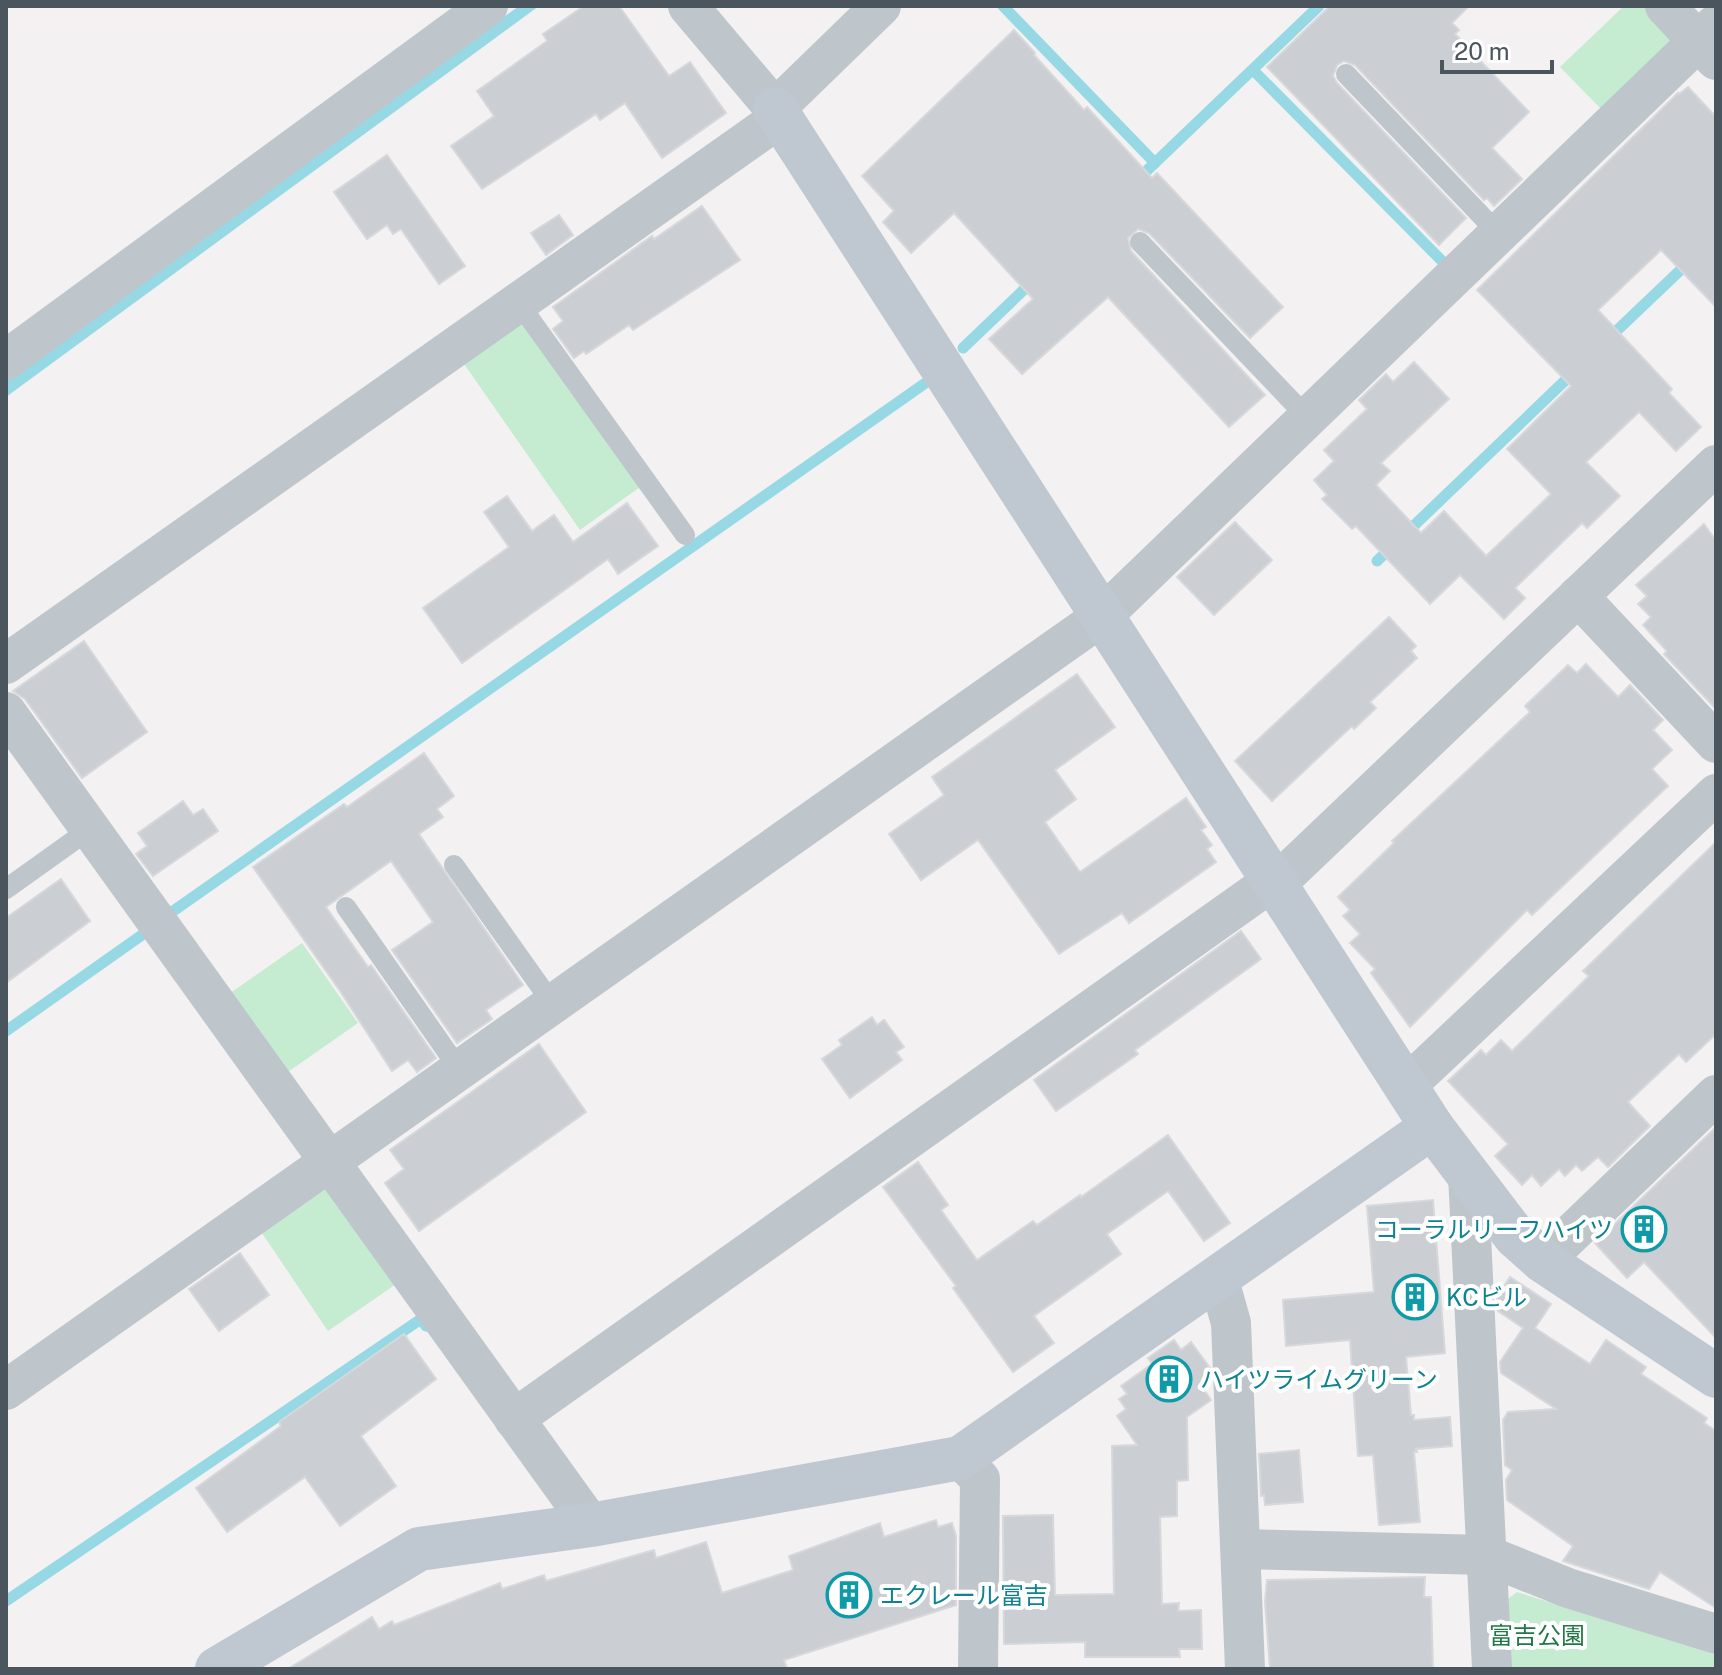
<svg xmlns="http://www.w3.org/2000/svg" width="1722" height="1675" font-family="'Public Sans','Noto Sans JP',sans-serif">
<rect width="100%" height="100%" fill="#f3f1f1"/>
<!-- green -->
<g fill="#c5ebd1">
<polygon points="1624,6 1656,6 1684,35 1608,116 1560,67"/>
<polygon points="523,318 640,487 580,530 462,361"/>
<polygon points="302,943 358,1023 282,1076 226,996"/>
<polygon points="319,1183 333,1186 399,1282 328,1331 258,1227"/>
<polygon points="1517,1592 1716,1655 1716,1669 1503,1669 1501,1604"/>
</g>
<!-- water -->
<polygon fill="#96d9e4" points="519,6 539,6 6,397 6,381"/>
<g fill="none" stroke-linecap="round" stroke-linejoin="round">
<!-- stream -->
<g stroke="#96d9e4" stroke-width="11">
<polyline points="1003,6 1155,163"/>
<polyline points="1253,70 1443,262"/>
<polyline points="1136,181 1319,6"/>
<polyline points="1608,339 1691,260"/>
<polyline points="963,348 1035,279"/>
<polyline points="1377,561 1575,371"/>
<polyline points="169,914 924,384"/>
<polyline points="6,1031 149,930"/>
<polyline points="6,1601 421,1319 426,1326"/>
</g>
</g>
<!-- building -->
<g fill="#cbced3" stroke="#d6d8db" stroke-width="2">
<polygon points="584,6 619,6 669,76 690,62 726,113 662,158 625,103 600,120 596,114 482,189 451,146 494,116 477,91 547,41 543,34"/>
<polygon points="1330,6 1469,6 1452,23 1459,30 1455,34 1529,112 1492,148 1522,179 1494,206 1487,198 1484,200 1355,65 1344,61 1337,65 1333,76 1337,83 1466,218 1439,245 1267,67"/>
<polygon points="1014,30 1035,53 1034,55 1084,110 1087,107 1152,178 1157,173 1283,307 1250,338 1149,233 1138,229 1128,238 1131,251 1265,395 1229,427 1108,297 1022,374 989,339 1033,299 954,213 911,253 883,222 894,211 862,176"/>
<polygon points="1688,87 1716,117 1716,307 1661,250 1598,310 1672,389 1669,393 1701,427 1676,451 1639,412 1586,462 1620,496 1587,528 1582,523 1515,588 1525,598 1504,619 1460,575 1430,604 1356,526 1352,529 1322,499 1327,495 1314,480 1334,461 1324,450 1367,409 1359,400 1386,374 1393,382 1414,362 1449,399 1381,463 1390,471 1376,485 1421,533 1444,511 1486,556 1551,494 1507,449 1571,386 1477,290 1678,93 1679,94"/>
<polygon points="387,155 465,266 439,284 401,229 393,234 387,225 367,239 334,192"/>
<polygon points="702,206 740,260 633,330 629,325 586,354 584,351 574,358 553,329 563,321 553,307 652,236 654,239"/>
<polygon points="559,215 573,235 546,255 531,233"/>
<polygon points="507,496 532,531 554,515 573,542 627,503 658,546 618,574 608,559 462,663 423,608 509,547 484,512"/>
<polygon points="1235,522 1272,560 1214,615 1177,577"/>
<polygon points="1704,524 1716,541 1716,709 1664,654 1667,651 1643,625 1651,617 1638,604 1647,596 1636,585"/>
<polygon points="1389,617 1416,646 1411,651 1417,658 1370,702 1376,708 1354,729 1352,726 1272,801 1235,761"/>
<polygon points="84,641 147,732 82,778 25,699 13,691"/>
<polygon points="1586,664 1618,697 1630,685 1663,720 1653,730 1672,750 1652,769 1668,786 1532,915 1527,910 1410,1027 1371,973 1375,969 1350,943 1360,934 1343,916 1350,910 1338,897 1394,843 1392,841 1530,712 1525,706 1568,665 1577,673"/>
<polygon points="1077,674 1115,727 1055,770 1076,799 1045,822 1080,872 1186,798 1206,827 1201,830 1212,845 1207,849 1216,862 1129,923 1122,913 1059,954 978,840 921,880 889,834 944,795 932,777"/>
<polygon points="424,753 454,796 437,809 443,817 419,834 523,985 486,1010 492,1019 457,1043 392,950 433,922 391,861 326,907 368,967 371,965 436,1058 417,1072 408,1060 392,1071 340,991 253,867 344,804 347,807"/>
<polygon points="183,801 193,815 203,809 218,831 153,876 136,854 147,846 138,833"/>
<polygon points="1716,842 1716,1034 1686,1062 1679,1054 1628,1102 1650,1126 1608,1167 1598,1157 1582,1171 1576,1165 1565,1176 1559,1169 1541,1186 1532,1175 1522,1185 1495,1156 1508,1144 1448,1081 1481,1050 1486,1055 1501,1040 1512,1051 1589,976 1583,971"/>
<polygon points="61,879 90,921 6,983 6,918"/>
<polygon points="1241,931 1261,959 1135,1050 1138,1054 1056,1111 1034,1080"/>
<polygon points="872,1017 877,1025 884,1020 904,1047 896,1052 902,1060 850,1098 822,1059 842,1045 839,1040"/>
<polygon points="539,1044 586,1112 419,1231 385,1183 404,1169 390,1150"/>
<polygon points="1716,1127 1716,1338 1644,1262 1627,1278 1595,1243"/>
<polygon points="1168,1135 1230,1223 1204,1241 1168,1191 1107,1234 1121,1254 1034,1316 1054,1343 1013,1372 953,1288 956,1286 883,1187 918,1162 948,1205 941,1210 977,1260 1033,1221 1037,1225 1080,1195 1081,1197"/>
<polygon points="1433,1200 1445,1353 1406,1357 1411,1415 1414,1415 1414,1420 1450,1417 1452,1446 1416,1449 1417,1452 1414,1452 1420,1522 1379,1525 1373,1455 1358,1456 1350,1340 1286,1346 1283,1300 1374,1292 1367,1206"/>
<polygon points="240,1253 269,1295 219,1331 189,1289"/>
<polygon points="1510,1277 1551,1304 1535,1328 1590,1364 1606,1340 1646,1367 1641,1374 1707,1418 1704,1423 1716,1431 1716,1608 1660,1572 1649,1589 1563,1561 1573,1546 1507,1500 1506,1480 1512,1470 1505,1465 1503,1420 1508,1412 1556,1409 1501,1373 1500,1362 1523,1328 1498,1311 1497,1297"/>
<polygon points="404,1334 436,1379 361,1436 396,1486 340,1526 305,1477 227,1532 196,1488 281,1426 279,1422"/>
<polygon points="1174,1340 1181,1350 1191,1342 1210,1368 1210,1377 1200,1384 1211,1400 1187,1417 1188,1480 1177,1481 1177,1516 1160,1517 1162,1604 1179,1603 1178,1611 1201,1610 1202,1649 1179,1649 1180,1657 1085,1657 1085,1642 1004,1644 1003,1516 1053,1515 1055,1595 1114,1594 1112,1446 1137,1445 1117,1416 1126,1409 1119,1399 1127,1394 1121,1386 1152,1364 1148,1358"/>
<polygon points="1299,1450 1303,1502 1265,1505 1264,1495 1261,1496 1259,1454"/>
<polygon points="936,1520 938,1527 952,1523 956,1536 956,1605 784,1660 787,1669 288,1669 372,1617 379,1629 392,1621 394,1625 500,1583 502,1589 544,1575 546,1581 654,1550 656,1558 706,1542 722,1593 793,1570 789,1556 880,1523 884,1537"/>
<polygon points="1425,1577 1424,1597 1431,1597 1433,1669 1270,1669 1265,1602 1267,1580"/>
</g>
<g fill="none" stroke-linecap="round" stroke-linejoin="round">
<!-- lane -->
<g stroke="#bec6cc" stroke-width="20">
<polyline points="1346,74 1498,233"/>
<polyline points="1140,242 1307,417"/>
<polyline points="518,302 685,535"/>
<polyline points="454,865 552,1003"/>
<polyline points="6,889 90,829"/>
<polyline points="346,907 459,1069"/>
</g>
<!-- street -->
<g stroke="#bec6cc" stroke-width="40">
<polyline points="688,6 775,109 881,6"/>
<polyline points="1665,6 1716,60"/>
<polyline points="6,360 488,6"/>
<polyline points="1578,596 1716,743"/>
<polyline points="6,664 781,117"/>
<polyline points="6,712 591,1525"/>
<polyline points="1276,884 1716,465"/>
<polyline points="1405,1087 1716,794"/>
<polyline points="1468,1174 1492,1669"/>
<polyline points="1543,1261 1716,1095"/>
<polyline points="1218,1277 1231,1323 1245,1669"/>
<polyline points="6,1390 1101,617 1716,24"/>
<polyline points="514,1419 1274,880"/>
<polyline points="960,1458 980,1479 978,1669"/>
<polyline points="1241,1549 1486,1555 1568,1588 1716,1634"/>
</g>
<!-- secondary -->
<g stroke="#bfc8d0" stroke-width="44">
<polyline points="775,109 1432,1127 1515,1236 1543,1261 1716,1376"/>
<polyline points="217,1669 419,1549 591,1525 960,1458 1432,1127"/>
</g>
</g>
<!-- icons -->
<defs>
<g id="building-ring" transform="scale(2.3)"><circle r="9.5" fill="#fff" stroke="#0f9aa8" stroke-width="1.5"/><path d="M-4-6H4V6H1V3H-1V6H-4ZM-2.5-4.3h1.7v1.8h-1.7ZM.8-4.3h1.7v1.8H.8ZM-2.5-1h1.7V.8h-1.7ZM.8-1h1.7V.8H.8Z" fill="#0f9aa8"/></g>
</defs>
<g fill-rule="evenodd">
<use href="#building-ring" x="1644" y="1229"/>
<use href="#building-ring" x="1415" y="1297"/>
<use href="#building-ring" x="1169" y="1379"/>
<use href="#building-ring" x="849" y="1595"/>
</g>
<g text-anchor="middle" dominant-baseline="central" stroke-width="8" stroke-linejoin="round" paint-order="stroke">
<!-- culture labels -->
<g font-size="24" fill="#0d838f" stroke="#fff" text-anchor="start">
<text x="1613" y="1229" text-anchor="end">コーラルリーフハイツ</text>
<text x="1446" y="1297">KCビル</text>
<text x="1200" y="1379">ハイツライムグリーン</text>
<text x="880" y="1595">エクレール富吉</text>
</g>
<!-- park labels -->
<g font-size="24" fill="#217847" stroke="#fff">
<text x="1537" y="1635">富吉公園</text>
</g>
</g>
<!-- border -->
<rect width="1722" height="1675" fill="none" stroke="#4b555d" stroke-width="16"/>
<!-- scale -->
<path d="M1442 60v12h110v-12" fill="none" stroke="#4b555d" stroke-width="4"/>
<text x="1454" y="60" font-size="24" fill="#4b555d" stroke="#ffffff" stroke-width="6" paint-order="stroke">20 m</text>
</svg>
